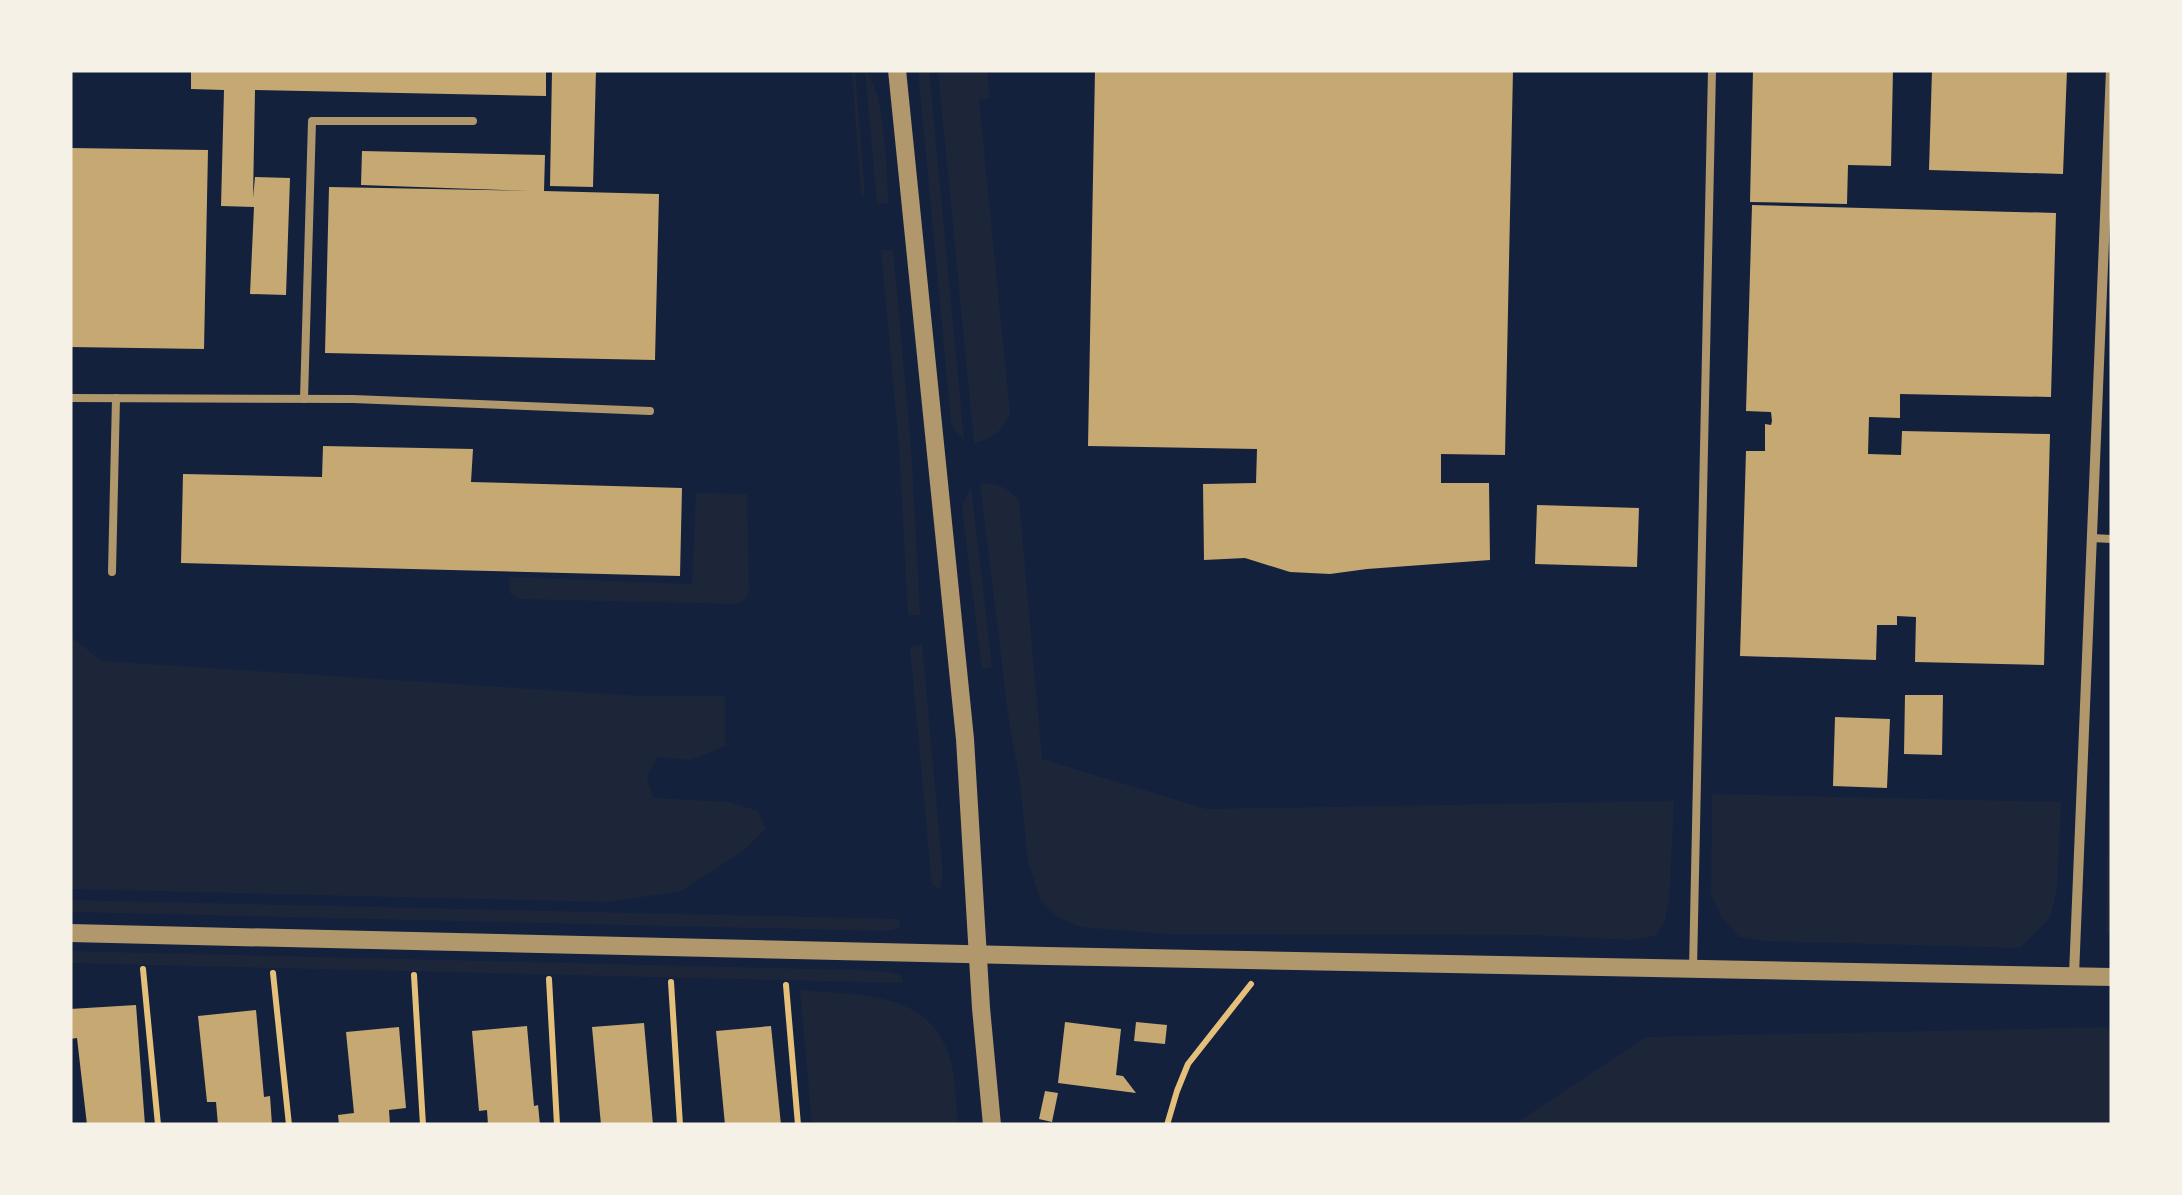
<svg xmlns="http://www.w3.org/2000/svg" width="2182" height="1195" font-family="'Alegreya Sans',sans-serif">
<rect width="100%" height="100%" fill="#14213d"/>
<!-- green -->
<g fill="#1d2539">
<polygon points="852,70 855,70 865,195 861,195"/>
<path d="M865,70C886,93 886,170 889,203L877,204Z"/>
<polygon points="918,70 929,70 964,440 954,429 951,421"/>
<path d="M938,70H987L990,98L979,100L1010,413C1002,430 994,439 974,443Z"/>
<polygon points="881,250 893,250 911,446 920,615 908,615 899,446"/>
<path d="M980,483C997,483 1008,487 1019,501L1042,759L1206,809L1674,801L1669,900L1665,921L1655,936L1631,940L1533,935L1167,934L1080,927L1058,917L1040,899L1028,861L1020,781L1009,722Z"/>
<polygon points="971,486 992,667 982,669 962,507"/>
<polygon points="696,493 747,494 749,592 745,599 737,604 519,599 510,593 509,577 692,584"/>
<polygon points="70,636 102,661 640,696 725,696 725,746 691,760 657,757 647,777 653,798 729,802 758,811 766,828 743,851 681,891 608,902 70,889"/>
<polygon points="922,644 943,876 940,890 932,885 910,647"/>
<polygon points="2112,741 2112,938 2106,932 2108,803"/>
<polygon points="1712,794 2061,802 2057,889 2050,918 2020,948 1766,941 1739,937 1721,916 1711,895"/>
<polygon points="70,900 899,919 900,928 887,931 70,912"/>
<polygon points="70,951 857,970 890,972 902,976 903,983 70,963"/>
<path d="M800,990C859,996 932,989 951,1062C956,1082 956,1105 958,1125H812Z"/>
<polygon points="2112,1027 2112,1125 1513,1125 1646,1037"/>
</g>
<!-- building -->
<g fill="#c6a872">
<polygon points="191,70 546,70 546,96 255,90 253,198 255,177 290,178 286,295 250,294 254,207 221,206 224,90 191,89"/>
<polygon points="552,70 596,70 593,187 550,186"/>
<polygon points="1095,70 1513,70 1505,455 1441,454 1441,483 1489,483 1490,560 1367,569 1330,574 1290,572 1245,558 1204,560 1203,484 1256,483 1257,449 1088,446"/>
<polygon points="1753,70 1893,70 1891,166 1848,165 1847,204 1750,202"/>
<polygon points="1932,70 2067,70 2063,174 1929,170"/>
<polygon points="70,148 208,150 204,349 70,347"/>
<polygon points="362,151 545,155 544,191 659,194 655,360 325,353 329,187 532,191 361,185"/>
<polygon points="1752,205 2056,213 2051,397 1900,394 1900,418 1869,417 1868,454 1901,455 1902,431 2050,434 2044,665 1915,662 1916,617 1897,616 1897,625 1877,625 1876,660 1740,656 1746,451 1765,451 1765,424 1771,425 1772,421 1771,412 1746,411"/>
<polygon points="323,446 473,449 471,482 682,488 680,576 181,563 183,474 322,477"/>
<polygon points="1537,505 1639,508 1637,567 1535,564"/>
<polygon points="1905,695 1943,695 1942,755 1904,754"/>
<polygon points="1835,717 1890,719 1887,788 1833,786"/>
<polygon points="136,1005 145,1125 87,1125 77,1038 70,1039 70,1009"/>
<polygon points="256,1010 264,1097 270,1096 272,1125 218,1125 216,1102 207,1102 198,1016"/>
<polygon points="1065,1022 1121,1029 1116,1075 1123,1076 1136,1093 1058,1083"/>
<polygon points="1136,1022 1167,1025 1165,1044 1134,1041"/>
<polygon points="644,1023 653,1125 601,1125 592,1027"/>
<polygon points="527,1026 534,1106 538,1105 540,1125 488,1125 487,1110 479,1111 472,1031"/>
<polygon points="771,1026 781,1125 725,1125 716,1031"/>
<polygon points="399,1027 406,1108 389,1110 390,1125 339,1125 338,1115 354,1113 346,1032"/>
<polygon points="1045,1091 1058,1093 1052,1122 1039,1119"/>
</g>
<g fill="none" stroke-linecap="round" stroke-linejoin="round">
<!-- path -->
<g stroke="#e5c07b" stroke-width="6">
<polyline points="143,969 158,1125"/>
<polyline points="273,973 289,1125"/>
<polyline points="414,975 423,1125"/>
<polyline points="549,979 557,1125"/>
<polyline points="671,982 680,1125"/>
<polyline points="786,985 798,1125"/>
<polyline points="1167,1125 1177,1091 1188,1064 1251,984"/>
</g>
<!-- service -->
<g stroke="#b1986c" stroke-width="8">
<polyline points="70,398 353,399 650,411"/>
<polyline points="304,399 312,121 473,121"/>
<polyline points="2091,538 2112,539"/>
<polyline points="112,572 116,398"/>
<polyline points="1693,969 1712,70"/>
</g>
<!-- minor -->
<polyline stroke="#b1986c" stroke-width="10" points="2074,975 2111,70"/>
<!-- tertiary -->
<g stroke="#b1986c" stroke-width="18">
<polyline points="897,70 965,739 981,1008 992,1125"/>
<polyline points="70,933 1047,956 2112,977"/>
</g>
</g>
<!-- border -->
<rect width="2182" height="1195" fill="none" stroke="#f6f1e7" stroke-width="145"/>
</svg>
